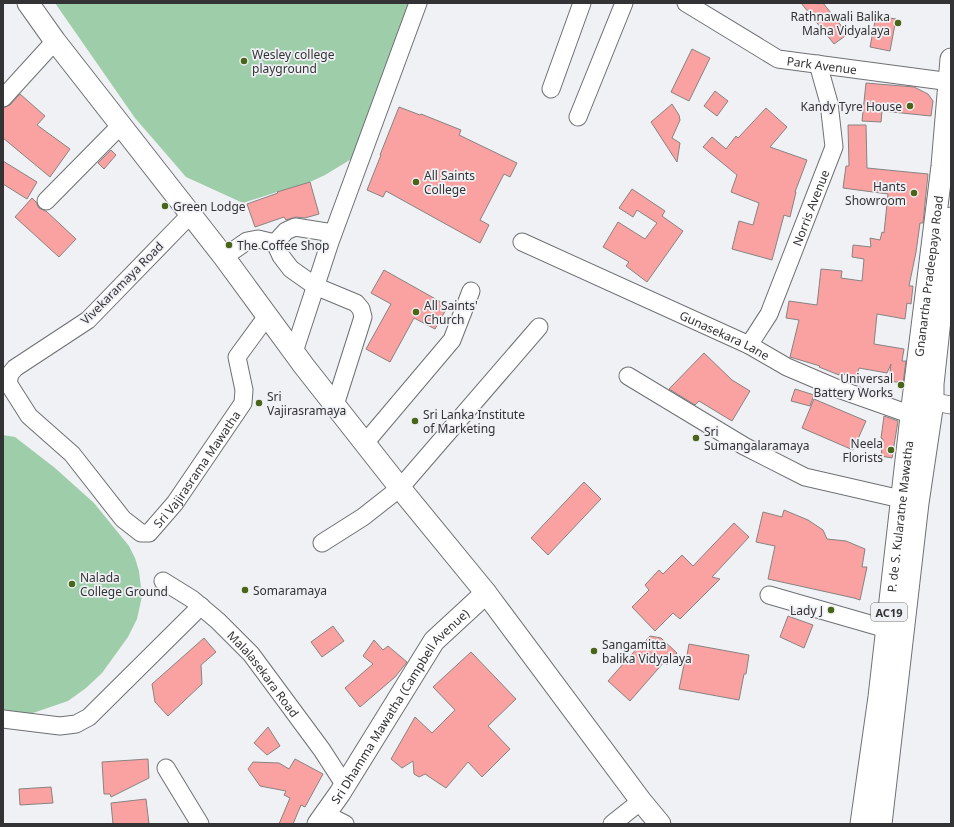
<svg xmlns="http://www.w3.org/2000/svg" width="954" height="827" font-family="'Noto Sans',sans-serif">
<rect width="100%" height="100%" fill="#f0f1f5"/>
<!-- green -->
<g fill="#9ecda9">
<polygon points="55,3 415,3 358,155 325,175 310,182 277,192 243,203 186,177 135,118"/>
<polygon points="3,435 15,437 55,468 94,503 129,546 135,558 139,571 142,596 137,619 128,637 102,673 86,688 68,701 27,715 3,715"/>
</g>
<!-- building -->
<g fill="#faa2a1" stroke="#878382">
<polygon points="801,3 823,3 848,34 834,44"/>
<polygon points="876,16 896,19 890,51 870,47"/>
<polygon points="692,49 710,58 689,101 671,92"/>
<polygon points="866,83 914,87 928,94 933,101 931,116 882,111 881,122 862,121"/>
<polygon points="715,91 728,101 717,116 704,106"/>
<polygon points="20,94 45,116 37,125 70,149 50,177 3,138 3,108 10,105"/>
<polygon points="672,104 679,115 680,120 672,138 680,143 677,162 651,122"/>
<polygon points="399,107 420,115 421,114 461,130 459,135 517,163 510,177 504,174 480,220 489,225 480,243 386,191 383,197 367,190 381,155 380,155"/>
<polygon points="766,108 787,127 770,147 807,160 795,192 796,192 790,217 784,215 772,260 732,249 739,221 753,225 759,203 731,192 737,175 703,147 712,137 726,149 736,136 738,138"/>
<polygon points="848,125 866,125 867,168 928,174 923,223 920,223 916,252 909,286 913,286 911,304 907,303 905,319 877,314 874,344 904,349 902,361 906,361 903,383 889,381 891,364 887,373 859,368 856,378 840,373 839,375 819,367 820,366 790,357 799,320 786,318 789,301 817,305 821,269 842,271 841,278 862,281 864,259 852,257 853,245 871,247 870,238 880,240 882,232 884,233 888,194 843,188 846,166 849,166"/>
<polygon points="111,150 116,155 104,169 98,163"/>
<polygon points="3,161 37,182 27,199 3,184"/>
<polygon points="310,182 319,214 305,218 296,217 286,220 284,217 255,227 247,204 278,193 277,192"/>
<polygon points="632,189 665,211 662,216 683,231 647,282 626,266 629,262 603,247 618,222 645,239 657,223 637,210 633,217 619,208"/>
<polygon points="32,198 36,202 39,208 46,211 76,239 59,257 15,217"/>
<polygon points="384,270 448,306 435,329 414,318 390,362 366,349 391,304 371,293"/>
<polygon points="704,353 732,380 750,391 732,421 699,401 695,405 669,389"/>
<polygon points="795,389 814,395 810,406 791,401"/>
<polygon points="814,399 866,421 853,450 802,428"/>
<polygon points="884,416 898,421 892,458 881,456 883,439 881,438"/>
<polygon points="584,482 601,499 548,555 531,538"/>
<polygon points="784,510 808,520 823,530 827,539 846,541 865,549 862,567 867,567 860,600 854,598 768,579 775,546 756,542 763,512 782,517"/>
<polygon points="734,523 749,537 712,577 720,579 680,619 673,613 655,631 632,607 649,590 645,585 659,570 663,574 682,555 693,566"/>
<polygon points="788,616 813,625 804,648 780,637"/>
<polygon points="333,626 344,641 322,657 311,642"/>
<polygon points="650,636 661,638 677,653 667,665 664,662 630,701 608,681 640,645 641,646"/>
<polygon points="204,638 216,652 201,665 202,684 168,716 155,702 152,684"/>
<polygon points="374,640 383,650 388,646 407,662 395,677 360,707 345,688 373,664 363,656"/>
<polygon points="689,644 749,655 746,674 744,674 739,700 679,689 685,660 686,661"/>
<polygon points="471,652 516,699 488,726 510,749 482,777 468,762 446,788 425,774 419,777 414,774 413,761 402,768 391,759 415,717 432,733 455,710 433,687"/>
<polygon points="268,727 280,746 267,755 254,743"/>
<polygon points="148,759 149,778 111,797 110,794 104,794 102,762"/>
<polygon points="295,759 323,774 305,807 301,805 293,824 279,824 290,798 284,795 286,791 260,786 248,769 253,762 279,763 289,769"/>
<polygon points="51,787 53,803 20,805 19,789"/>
<polygon points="146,799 149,824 113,824 111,803"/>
</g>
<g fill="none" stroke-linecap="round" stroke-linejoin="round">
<!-- minor casing -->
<g stroke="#6e7073" stroke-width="19">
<g id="minor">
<path id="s1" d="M686,3L778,59L951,82"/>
<polyline points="551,89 582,3"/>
<polyline points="3,98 55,41"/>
<polyline points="578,117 624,3"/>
<polyline points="46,201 121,125"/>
<path id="s2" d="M191,214L88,320L15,368L10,374L8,383L29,416L72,454L123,519L141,533H149L175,503L243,403L244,390L237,357L267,316"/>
<polyline points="333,233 295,227 286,231 275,243 281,256 291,269 315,286 356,303 361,309 363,317 335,405"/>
<path id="s3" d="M522,242L749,345L787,367L841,390L912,415L922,417"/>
<polyline points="224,257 247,241 258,239 275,243"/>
<path id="s4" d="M749,345L769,314L834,147L829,103L818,64"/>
<polyline points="294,352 330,242 418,3"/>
<polyline points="628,376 744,446 805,477 914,502"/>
<polyline points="922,400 951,405"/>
<polyline points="365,443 452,340 471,291"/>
<polyline points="322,543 363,517 400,488 539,327"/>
<path id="s5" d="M163,581L192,599L218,621L251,654L322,750L344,784"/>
<polyline points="769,595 887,629"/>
<polyline points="3,719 60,726 76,724 89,717 201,606"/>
<polyline points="166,768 200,824"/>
<polyline points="325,814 345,824"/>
<polyline points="612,824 641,801"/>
</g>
</g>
<!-- major casing -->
<g stroke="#6e7073" stroke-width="23">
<g id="major">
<polyline points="28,3 55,41 224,257 304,366 400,488 486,593 641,801 660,824"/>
<path id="s6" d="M318,824L340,793L434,641L486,593"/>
<path id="s7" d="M861,824L879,697L913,399L942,166L951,59"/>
<polyline points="881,824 918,503 933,402 933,384 951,218"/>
</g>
</g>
<!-- minor -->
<use href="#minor" stroke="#fff" stroke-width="17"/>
<!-- major -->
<use href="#major" stroke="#fff" stroke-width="21"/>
</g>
<!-- markers -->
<g fill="#496518" stroke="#f0f1f5" stroke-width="1.5">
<circle cx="898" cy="23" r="4"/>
<circle cx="244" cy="61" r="4"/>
<circle cx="910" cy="106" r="4"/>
<circle cx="416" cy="182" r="4"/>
<circle cx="914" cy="193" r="4"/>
<circle cx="165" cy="206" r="4"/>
<circle cx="229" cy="245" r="4"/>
<circle cx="416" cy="312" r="4"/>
<circle cx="901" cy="385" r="4"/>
<circle cx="259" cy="403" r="4"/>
<circle cx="415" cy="421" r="4"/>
<circle cx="696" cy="438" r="4"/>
<circle cx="891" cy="450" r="4"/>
<circle cx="72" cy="584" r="4"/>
<circle cx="245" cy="590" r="4"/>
<circle cx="831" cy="610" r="4"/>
<circle cx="594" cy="651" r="4"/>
</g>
<g text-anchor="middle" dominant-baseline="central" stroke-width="3.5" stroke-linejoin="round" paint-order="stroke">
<!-- shield labels -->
<rect fill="#f0f1f5" stroke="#6c6c6f" stroke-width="1" x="871" y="603" width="36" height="18" rx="3"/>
<g font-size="11" font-weight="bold" fill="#333335">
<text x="889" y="612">AC19</text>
</g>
<!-- poi labels -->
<g font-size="12" fill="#333335" stroke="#f0f1f5" text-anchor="start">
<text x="890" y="16" text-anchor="end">Rathnawali Balika<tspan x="890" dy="14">Maha Vidyalaya</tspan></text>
<text x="252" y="54">Wesley college<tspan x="252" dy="14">playground</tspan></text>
<text x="902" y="106" text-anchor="end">Kandy Tyre House</text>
<text x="424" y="175">All Saints<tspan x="424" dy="14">College</tspan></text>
<text x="906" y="186" text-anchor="end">Hants<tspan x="906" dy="14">Showroom</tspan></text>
<text x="173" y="206">Green Lodge</text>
<text x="237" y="245">The Coffee Shop</text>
<text x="424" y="305">All Saints'<tspan x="424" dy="14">Church</tspan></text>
<text x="893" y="378" text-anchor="end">Universal<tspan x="893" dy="14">Battery Works</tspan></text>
<text x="267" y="396">Sri<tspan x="267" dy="14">Vajirasramaya</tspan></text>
<text x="423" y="414">Sri Lanka Institute<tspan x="423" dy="14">of Marketing</tspan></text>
<text x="704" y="431">Sri<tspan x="704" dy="14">Sumangalaramaya</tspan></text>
<text x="883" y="443" text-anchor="end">Neela<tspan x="883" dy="14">Florists</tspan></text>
<text x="80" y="577">Nalada<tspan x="80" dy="14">College Ground</tspan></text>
<text x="253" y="590">Somaramaya</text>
<text x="823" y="610" text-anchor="end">Lady J</text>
<text x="602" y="644">Sangamitta<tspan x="602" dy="14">balika Vidyalaya</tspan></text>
</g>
<!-- street labels -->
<g font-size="12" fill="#333335" stroke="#f0f1f5">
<text stroke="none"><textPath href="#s1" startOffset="152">Park Avenue</textPath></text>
<text stroke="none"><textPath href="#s4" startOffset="151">Norris Avenue</textPath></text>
<text stroke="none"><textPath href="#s7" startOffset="552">Gnanartha Pradeepaya Road</textPath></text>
<text transform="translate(122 283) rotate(-45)">Vivekaramaya Road</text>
<text stroke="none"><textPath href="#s3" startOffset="223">Gunasekara Lane</textPath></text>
<text stroke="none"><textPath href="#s2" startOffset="542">Sri Vajirasrama Mawatha</textPath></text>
<text stroke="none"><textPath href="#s7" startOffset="310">P. de S. Kularatne Mawatha</textPath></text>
<text stroke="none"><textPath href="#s5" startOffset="138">Malalasekara Road</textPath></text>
<text stroke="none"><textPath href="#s6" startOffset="144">Sri Dhamma Mawatha (Campbell Avenue)</textPath></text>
</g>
</g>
<!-- border -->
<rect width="954" height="827" fill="none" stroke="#333335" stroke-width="8"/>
</svg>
